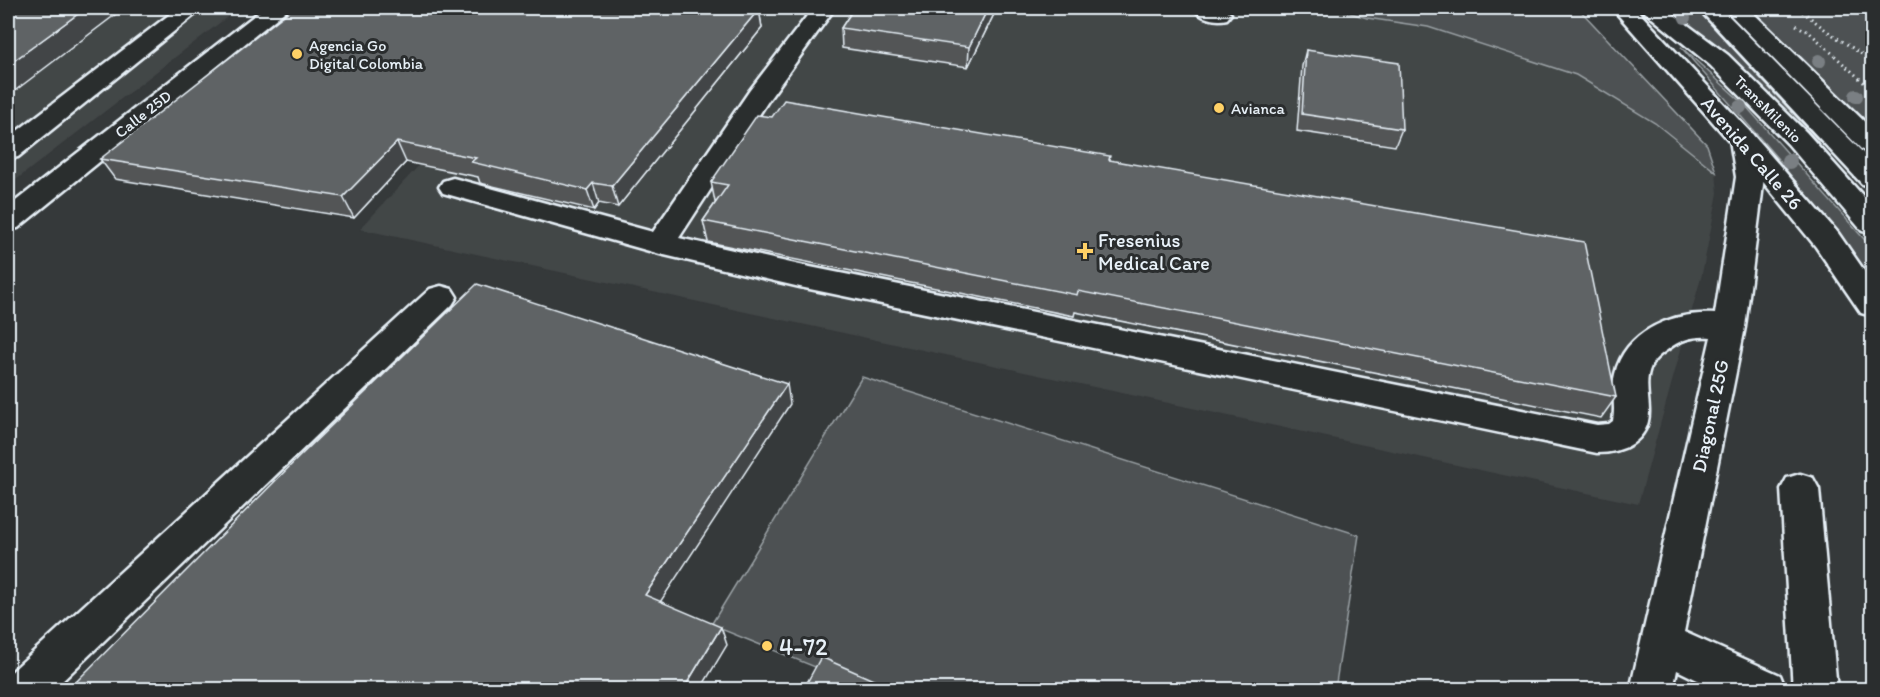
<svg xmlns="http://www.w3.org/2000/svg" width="1880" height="697" font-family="Itim,sans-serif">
<rect width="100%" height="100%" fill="#35393a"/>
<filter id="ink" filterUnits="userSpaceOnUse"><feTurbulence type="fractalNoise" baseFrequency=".0167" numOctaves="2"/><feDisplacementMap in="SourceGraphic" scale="12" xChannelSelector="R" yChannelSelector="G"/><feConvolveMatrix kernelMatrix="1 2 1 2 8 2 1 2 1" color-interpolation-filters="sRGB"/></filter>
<g filter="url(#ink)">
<!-- built -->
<g fill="#424647">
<polygon points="8,8 239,8 8,186"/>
<polygon points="565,8 1334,8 1367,18 1428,27 1576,75 1655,123 1716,172 1718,193 1702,274 1638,504 360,229"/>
</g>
<!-- green -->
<g fill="#4d5152" stroke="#9aa1a5" stroke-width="1.5">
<polygon points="1334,8 1578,8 1707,145 1716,172 1655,123 1576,75 1428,27 1367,18"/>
<polygon points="1667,8 1696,8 1819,142 1722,53"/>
<polygon points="1750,8 1861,8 1872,17 1872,127"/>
<polygon points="1681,47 1744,104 1872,248 1872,280 1777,158"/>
<polygon points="862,377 1359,535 1335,689 870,689 711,625"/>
</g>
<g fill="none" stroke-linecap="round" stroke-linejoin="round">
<!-- minor casing -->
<g stroke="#e8f1f8" stroke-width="5">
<g id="minor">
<polygon points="178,8 203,8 18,157 8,159 8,138"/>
<polygon points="264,8 289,8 18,228 8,230 8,207"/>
<path d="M813,8H835L770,98L679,238L800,265L1597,425L1609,424L1613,421C1616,405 1611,390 1615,374C1625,330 1675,311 1715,314L1736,177L1730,140L1734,134L1743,132L1752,134L1756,140L1764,177L1745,327L1684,632L1780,675L1786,690H1718L1677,670L1673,690H1630L1711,337C1693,336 1681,339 1667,350C1661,354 1654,359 1651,366C1644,381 1649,397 1649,412C1649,441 1623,453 1597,453L800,287L660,254L443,193L439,187L443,181L453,178L653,232L750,90Z"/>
<path d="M1193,8H1223L1231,14L1227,19C1216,22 1200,18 1193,8Z"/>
<polygon points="1640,8 1665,8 1728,55 1806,132 1872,206 1872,233 1862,231 1788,144 1710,65"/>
<polygon points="1724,8 1748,8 1872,129 1872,152 1862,150"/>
<polygon points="441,286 452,289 457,297 452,305 53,690 8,690 8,675 430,289"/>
<polygon points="1800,474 1813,478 1819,489 1837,690 1793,690 1781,489 1787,478"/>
</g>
</g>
<!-- major casing -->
<g stroke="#e8f1f8" stroke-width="5">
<g id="major">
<polygon points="1612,8 1635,8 1752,134 1838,233 1872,282 1872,316 1861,313 1816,247 1734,146"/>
<polygon points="1698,8 1721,8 1872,162 1872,187 1862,184"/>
</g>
</g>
<!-- path -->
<g stroke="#e8f1f8" stroke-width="3" stroke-dasharray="1.5 4" stroke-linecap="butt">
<polyline points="1798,8 1827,31 1872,61"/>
<polyline points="1796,25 1810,33 1872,90"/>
</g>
<!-- minor -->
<use href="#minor" fill="#2a2d2e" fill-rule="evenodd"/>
<!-- major -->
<use href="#major" fill="#2a2d2e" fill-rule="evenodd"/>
</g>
<!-- trees -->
<g fill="#7a7f83">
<circle cx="1685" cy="18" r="6"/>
<circle cx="1819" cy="61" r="7"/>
<circle cx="1856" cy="96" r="7"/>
<circle cx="1740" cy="107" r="7"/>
<circle cx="1789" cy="161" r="8"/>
</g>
<!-- wall -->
<g fill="#525557" stroke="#e8f1f8" stroke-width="1.5">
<polygon points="854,8 997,8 968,67 842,48 841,28"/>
<polygon points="759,9 762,28 618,207 599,203 594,210 480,183 478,177 406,162 354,218 115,179 100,159"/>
<polygon points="1306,50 1402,129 1395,146 1297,131 1302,66"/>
<polygon points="772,117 1110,160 1616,397 1601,418 1075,312 1074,316 708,242 703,221 716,202 715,202 711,182"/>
</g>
<!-- shaded-wall -->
<g fill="#424547" stroke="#e8f1f8" stroke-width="1.5">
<polygon points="86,8 124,8 8,96 8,65"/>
<polygon points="988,8 997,8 968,67 969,47"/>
<polygon points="759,9 762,28 618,207 612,186"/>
<polygon points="397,142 406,162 354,218 343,197"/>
<polygon points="593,183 599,203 594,210 587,190"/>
<polygon points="787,384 790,404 653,613 645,595"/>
<polygon points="721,627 727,645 700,690 683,690"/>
</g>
<!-- building -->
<g fill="#5f6365" stroke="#e8f1f8" stroke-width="1.5">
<polygon points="8,8 86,8 8,65"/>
<polygon points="293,8 752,8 759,9 612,186 593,183 587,190 471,162 476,158 397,142 343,197 100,159"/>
<polygon points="854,8 988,8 969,47 841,28"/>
<polygon points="1306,50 1399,63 1402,129 1302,114"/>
<polygon points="784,100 1110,156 1109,160 1584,242 1616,397 1078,291 1077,295 703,221 728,185 711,182 757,115 772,117"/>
<polygon points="477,284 787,384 645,595 721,627 683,690 68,690 299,457"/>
<polygon points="821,657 896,690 803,690"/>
</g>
</g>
<!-- markers -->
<g fill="#ffd166" stroke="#2a2d2e" stroke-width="2">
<circle cx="297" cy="54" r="6"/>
<circle cx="1219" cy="108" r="6"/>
<path d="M1082 242h6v6h6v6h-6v6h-6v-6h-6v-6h6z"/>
<circle cx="767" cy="646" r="6"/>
</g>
<g text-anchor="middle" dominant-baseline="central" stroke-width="6" stroke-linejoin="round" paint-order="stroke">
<!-- far-poi labels -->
<g font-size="16" fill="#e8f1f8" stroke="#2a2d2e" text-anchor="start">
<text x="309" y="45">Agencia Go<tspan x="309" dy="18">Digital Colombia</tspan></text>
<text x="1231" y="108">Avianca</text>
</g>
<!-- far-street labels -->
<g font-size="16" fill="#e8f1f8" stroke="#2a2d2e">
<text transform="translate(1768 109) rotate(45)">TransMilenio</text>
<text transform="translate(143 114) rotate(-38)">Calle 25D</text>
</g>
<!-- street labels -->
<g font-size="20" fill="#e8f1f8" stroke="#2a2d2e">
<text transform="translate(1752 153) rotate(49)">Avenida Calle 26</text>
<text transform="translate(1710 416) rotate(-78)">Diagonal 25G</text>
</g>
<!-- poi labels -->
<g font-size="20" fill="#e8f1f8" stroke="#2a2d2e" text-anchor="start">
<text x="1098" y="240">Fresenius<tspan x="1098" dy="23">Medical Care</tspan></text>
</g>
<!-- near-poi labels -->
<g font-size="24" fill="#e8f1f8" stroke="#2a2d2e" text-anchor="start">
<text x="779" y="646">4-72</text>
</g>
</g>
<!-- margin -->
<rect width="1880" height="697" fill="none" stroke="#2a2d2e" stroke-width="30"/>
<rect x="15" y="15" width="1850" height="667" fill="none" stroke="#e8f1f8" stroke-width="2" filter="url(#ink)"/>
</svg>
